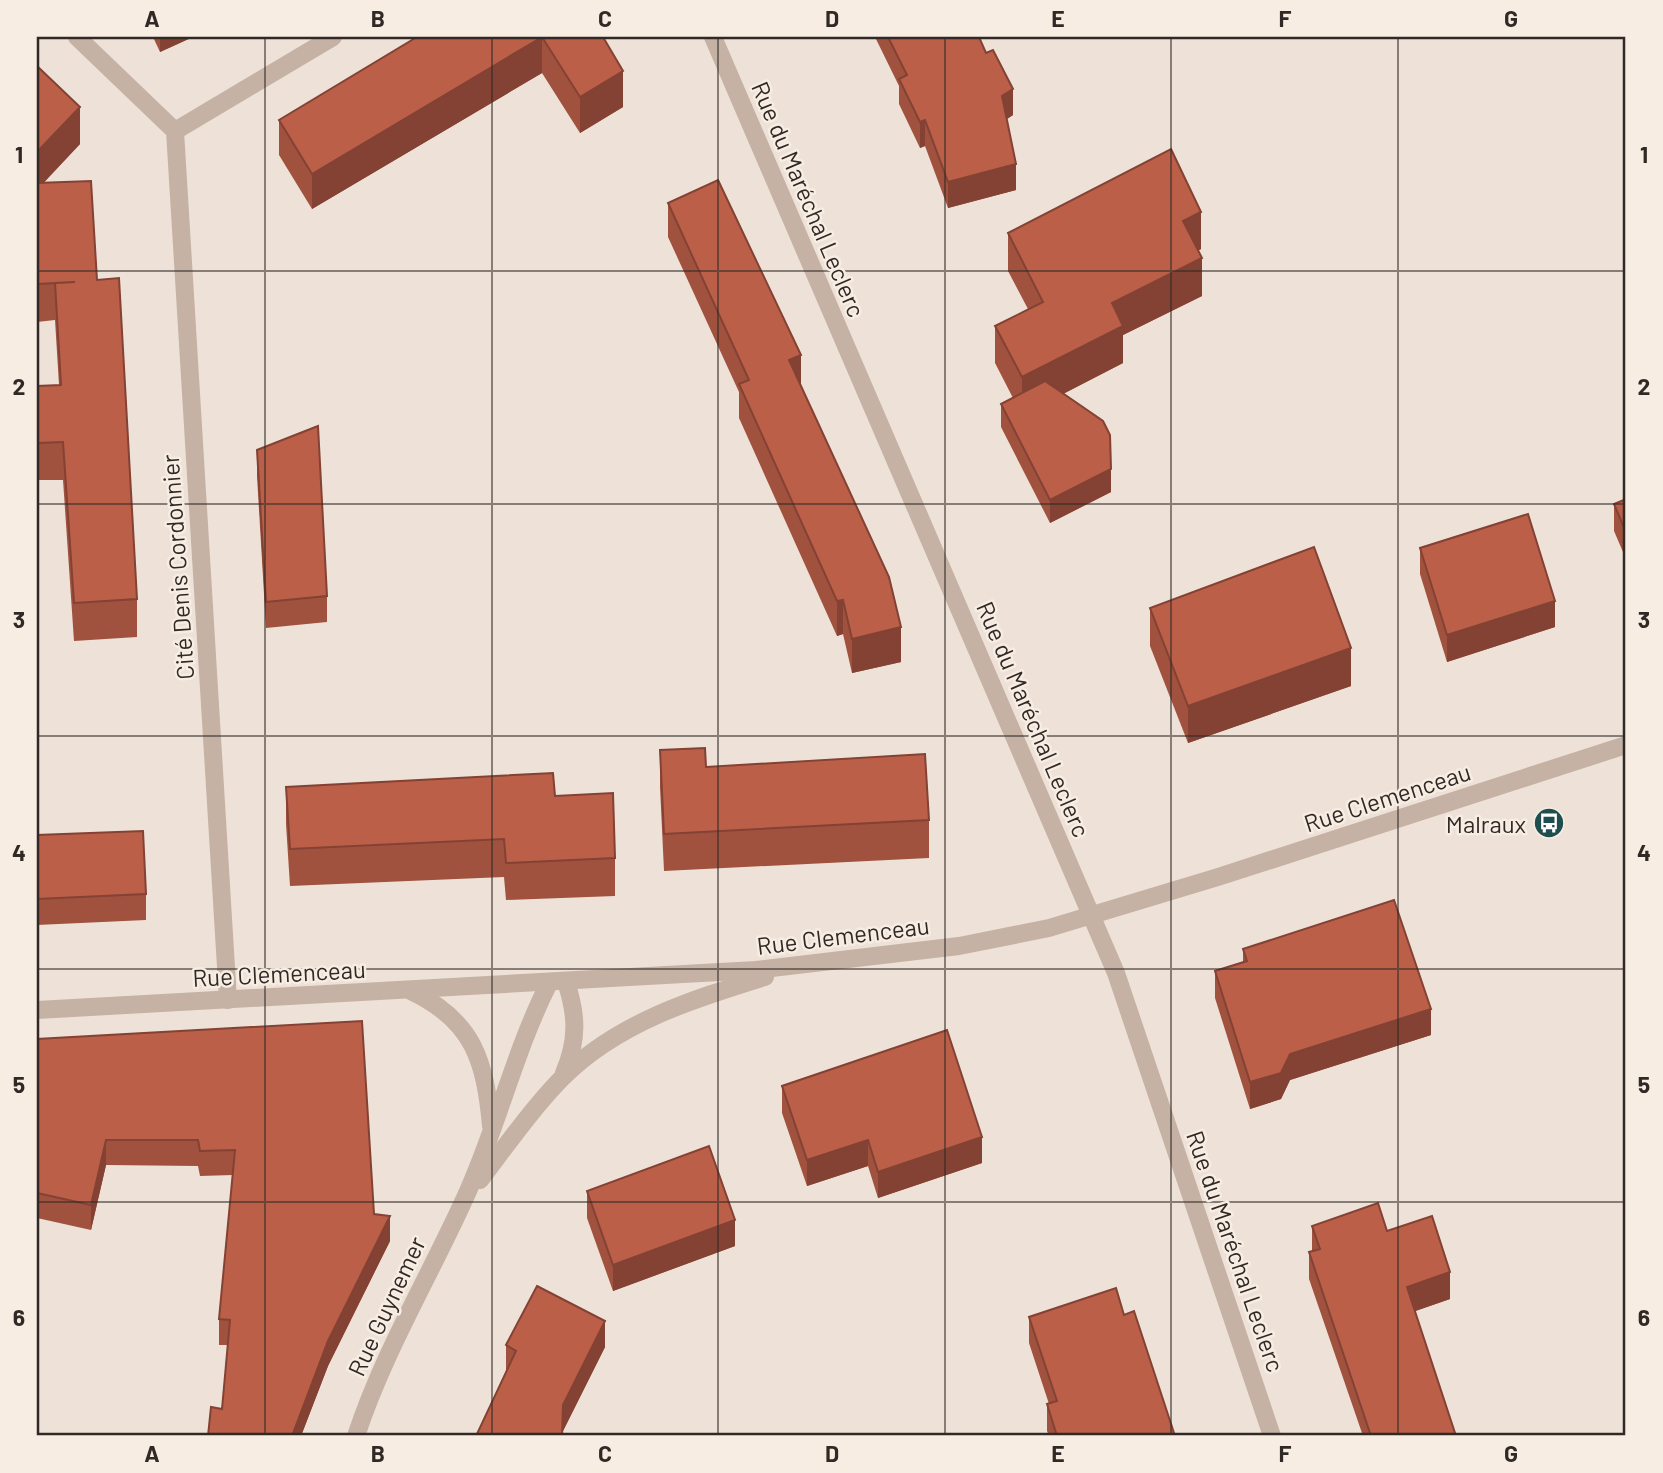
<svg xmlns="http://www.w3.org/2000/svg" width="1663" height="1473" font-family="Barlow,sans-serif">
<rect width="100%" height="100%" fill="#eee2d8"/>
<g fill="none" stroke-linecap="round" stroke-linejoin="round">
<!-- minor -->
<g stroke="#c5b2a5" stroke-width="18">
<polyline points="77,37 175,131 228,1000"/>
<polyline points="713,37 1116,973 1272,1436"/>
<polyline points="175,131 333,37"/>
</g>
<!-- tertiary -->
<g stroke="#c5b2a5" stroke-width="18">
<path d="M411,991C474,1021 485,1061 491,1126"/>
<polyline points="37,1010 756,970 959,946 1049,928 1218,877 1626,745"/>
<path d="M564,1073C578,1040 577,1015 566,982"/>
<path d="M480,1180C506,1146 531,1110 561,1079C616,1023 693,999 765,977"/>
<path d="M356,1436C383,1354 428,1279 464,1200C497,1129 514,1052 549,983"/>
</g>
</g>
<!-- wall -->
<g fill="#a1523f">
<polygon points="153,37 193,37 160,52"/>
<polygon points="417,37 603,37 623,107 580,133 542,73 312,209 279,155 279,120"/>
<polygon points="875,37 979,37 1013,115 1007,119 1016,190 948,208 925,146 920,148 899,104 899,86"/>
<polygon points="37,66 80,144 43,183 97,280 137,599 137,637 74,641 63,480 37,480 37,386 59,385 55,320 37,322"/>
<polygon points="668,203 801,386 901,662 852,673 843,634 837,636 739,418 739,392 668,237"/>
<polygon points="1008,233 1201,249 1198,251 1202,296 1123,335 1123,363 1063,394 1111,492 1050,523 1001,427 1001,404 1013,398 995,363 995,326 1028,309 1008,271"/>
<polygon points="257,450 327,596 327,622 266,628 257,476"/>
<polygon points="1626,499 1626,559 1614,531 1614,504"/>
<polygon points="1420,548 1555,627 1447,662 1420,574"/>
<polygon points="1150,608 1351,686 1188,743 1150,646"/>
<polygon points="660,750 706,767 929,820 929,858 664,871 660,787"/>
<polygon points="286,787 555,796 615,858 615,896 506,900 504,877 290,886 286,824"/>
<polygon points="37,835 146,894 146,920 37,925"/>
<polygon points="1243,949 1431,1035 1290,1080 1281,1099 1250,1109 1215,998 1215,971 1243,963"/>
<polygon points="37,1039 374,1214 390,1241 328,1366 301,1436 208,1436 222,1409 228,1345 219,1345 219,1319 233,1175 200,1176 198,1166 106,1165 91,1230 37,1218"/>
<polygon points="782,1086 982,1163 878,1198 868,1166 807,1186 782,1113"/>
<polygon points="587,1191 735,1246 613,1291 587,1218"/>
<polygon points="1312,1226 1387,1231 1450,1299 1415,1311 1456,1436 1363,1436 1309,1279 1309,1252 1312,1252"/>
<polygon points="1124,1315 1175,1436 1049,1436 1047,1431 1047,1404 1049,1404 1029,1343 1029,1317"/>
<polygon points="506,1345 605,1347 563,1431 563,1436 476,1436 506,1371"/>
</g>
<!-- shaded-wall -->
<g fill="#834233">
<polygon points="160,37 193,37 160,52"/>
<polygon points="542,37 542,73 312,209 312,174"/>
<polygon points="623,71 623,107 580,133 580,97"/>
<polygon points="1013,89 1013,115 1002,122 1002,96"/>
<polygon points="80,107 80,144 37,190 37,152"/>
<polygon points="925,120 925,146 920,148 920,122"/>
<polygon points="1016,164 1016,190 948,208 948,182"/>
<polygon points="1201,212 1201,249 1183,258 1183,221"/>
<polygon points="1202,258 1202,296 1123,335 1123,363 1022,415 1022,377 1112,303"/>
<polygon points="801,355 801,389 789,360"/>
<polygon points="1111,469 1111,492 1050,523 1050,500"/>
<polygon points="843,600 843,634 837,636 837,601"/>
<polygon points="1555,601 1555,627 1447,662 1447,635"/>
<polygon points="901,627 901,662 852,673 852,639"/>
<polygon points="1351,648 1351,686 1188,743 1188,706"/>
<polygon points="1431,1009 1431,1035 1290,1080 1281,1099 1250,1109 1250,1082 1290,1054"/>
<polygon points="982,1137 982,1163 878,1198 878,1172"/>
<polygon points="106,1140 106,1165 91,1230 91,1205"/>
<polygon points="868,1140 868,1166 807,1186 807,1160"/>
<polygon points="390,1216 390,1241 328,1366 301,1436 292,1436 328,1341"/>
<polygon points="735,1220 735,1246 613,1291 613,1265"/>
<polygon points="1450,1272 1450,1299 1407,1314 1407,1287"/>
<polygon points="605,1321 605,1347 563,1431 563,1436 562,1436 563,1405"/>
</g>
<!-- building -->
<g fill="#bb5f49" stroke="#834233" stroke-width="2">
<polygon points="417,37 603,37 623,71 580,97 542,37 312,174 279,120"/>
<polygon points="888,37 979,37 986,53 993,50 1013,89 1002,96 1016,164 948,182 925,120 920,122 899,79 907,75"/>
<polygon points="37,66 80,107 37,152"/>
<polygon points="1171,149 1201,212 1183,221 1202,258 1112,303 1123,326 1022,377 995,326 1043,302 1008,233"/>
<polygon points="718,180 801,355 789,360 889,577 901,627 852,639 843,600 837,601 739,384 749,380 668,203"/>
<polygon points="91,181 97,280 119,278 137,599 74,603 63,442 37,443 37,386 61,385 55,283 75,282 37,284 37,183"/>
<polygon points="1045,381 1103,421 1110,435 1111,469 1050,500 1001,404"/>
<polygon points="318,426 327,596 266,602 257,450"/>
<polygon points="1626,499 1626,532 1614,504"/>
<polygon points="1528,514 1555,601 1447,635 1420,548"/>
<polygon points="1314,547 1351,648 1188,706 1150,608"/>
<polygon points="705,748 706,767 925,754 929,820 664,834 660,750"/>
<polygon points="553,773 555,796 613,793 615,858 506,863 504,839 290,849 286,787"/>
<polygon points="143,831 146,894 37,899 37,835"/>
<polygon points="1394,900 1431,1009 1290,1054 1281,1073 1250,1082 1215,971 1247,961 1243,949"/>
<polygon points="362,1021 374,1214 390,1216 328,1341 292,1436 208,1436 211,1407 222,1409 230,1320 219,1319 235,1150 200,1151 198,1140 106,1140 91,1205 37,1193 37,1039"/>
<polygon points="947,1030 982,1137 878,1172 868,1140 807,1160 782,1086"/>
<polygon points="709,1146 735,1220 613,1265 587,1191"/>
<polygon points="1378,1203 1387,1231 1432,1216 1450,1272 1407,1287 1456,1436 1371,1436 1309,1252 1320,1249 1312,1226"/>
<polygon points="537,1286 605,1321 563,1405 562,1436 476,1436 516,1351 506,1345"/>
<polygon points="1116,1288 1124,1315 1134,1311 1175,1436 1057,1436 1047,1404 1057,1401 1029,1317"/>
</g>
<!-- grid -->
<path fill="none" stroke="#312926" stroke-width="2" stroke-opacity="0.55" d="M265,37V1436M492,37V1436M718,37V1436M945,37V1436M1171,37V1436M1398,37V1436M37,271H1626M37,504H1626M37,736H1626M37,969H1626M37,1202H1626"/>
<!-- icons -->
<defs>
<g id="bus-disc" transform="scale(1.575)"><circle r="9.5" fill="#1f4e4f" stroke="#f7ede3"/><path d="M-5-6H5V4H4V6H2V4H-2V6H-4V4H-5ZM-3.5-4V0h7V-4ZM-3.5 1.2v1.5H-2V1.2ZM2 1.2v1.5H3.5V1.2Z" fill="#fff"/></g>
</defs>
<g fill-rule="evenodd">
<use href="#bus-disc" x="1549" y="823"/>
</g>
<g text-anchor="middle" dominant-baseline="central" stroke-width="5" stroke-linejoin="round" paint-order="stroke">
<!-- street labels -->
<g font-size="24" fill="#312926" stroke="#f7ede3">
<text transform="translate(809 199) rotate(67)">Rue du Maréchal Leclerc</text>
<text transform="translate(177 567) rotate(-94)">Cité Denis Cordonnier</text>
<text transform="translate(1034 719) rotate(67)">Rue du Maréchal Leclerc</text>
<text transform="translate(1387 797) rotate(-18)">Rue Clemenceau</text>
<text transform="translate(843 935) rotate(-7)">Rue Clemenceau</text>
<text transform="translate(279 973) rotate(-3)">Rue Clemenceau</text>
<text transform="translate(1236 1251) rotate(71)">Rue du Maréchal Leclerc</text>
<text transform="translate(386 1306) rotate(-65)">Rue Guynemer</text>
</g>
<!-- poi labels -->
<g font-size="24" fill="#312926" stroke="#f7ede3" text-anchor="end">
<text x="1526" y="823">Malraux</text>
</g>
</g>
<!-- border -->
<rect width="1663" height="1473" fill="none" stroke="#f7ede3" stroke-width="77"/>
<rect x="38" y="38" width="1586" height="1396" fill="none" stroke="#312926" stroke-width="2.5"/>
<g font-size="23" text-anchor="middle" font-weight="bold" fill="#312926">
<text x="152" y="27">A</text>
<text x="378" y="27">B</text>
<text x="605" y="27">C</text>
<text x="832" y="27">D</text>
<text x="1058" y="27">E</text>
<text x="1285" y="27">F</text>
<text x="1511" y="27">G</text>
<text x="19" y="163">1</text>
<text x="1644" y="163">1</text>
<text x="19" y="395">2</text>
<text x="1644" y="395">2</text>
<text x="19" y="628">3</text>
<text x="1644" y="628">3</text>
<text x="19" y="861">4</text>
<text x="1644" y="861">4</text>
<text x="19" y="1093">5</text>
<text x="1644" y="1093">5</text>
<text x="19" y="1326">6</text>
<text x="1644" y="1326">6</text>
<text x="152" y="1462">A</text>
<text x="378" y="1462">B</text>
<text x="605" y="1462">C</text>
<text x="832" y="1462">D</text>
<text x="1058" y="1462">E</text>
<text x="1285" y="1462">F</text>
<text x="1511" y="1462">G</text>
</g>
</svg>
